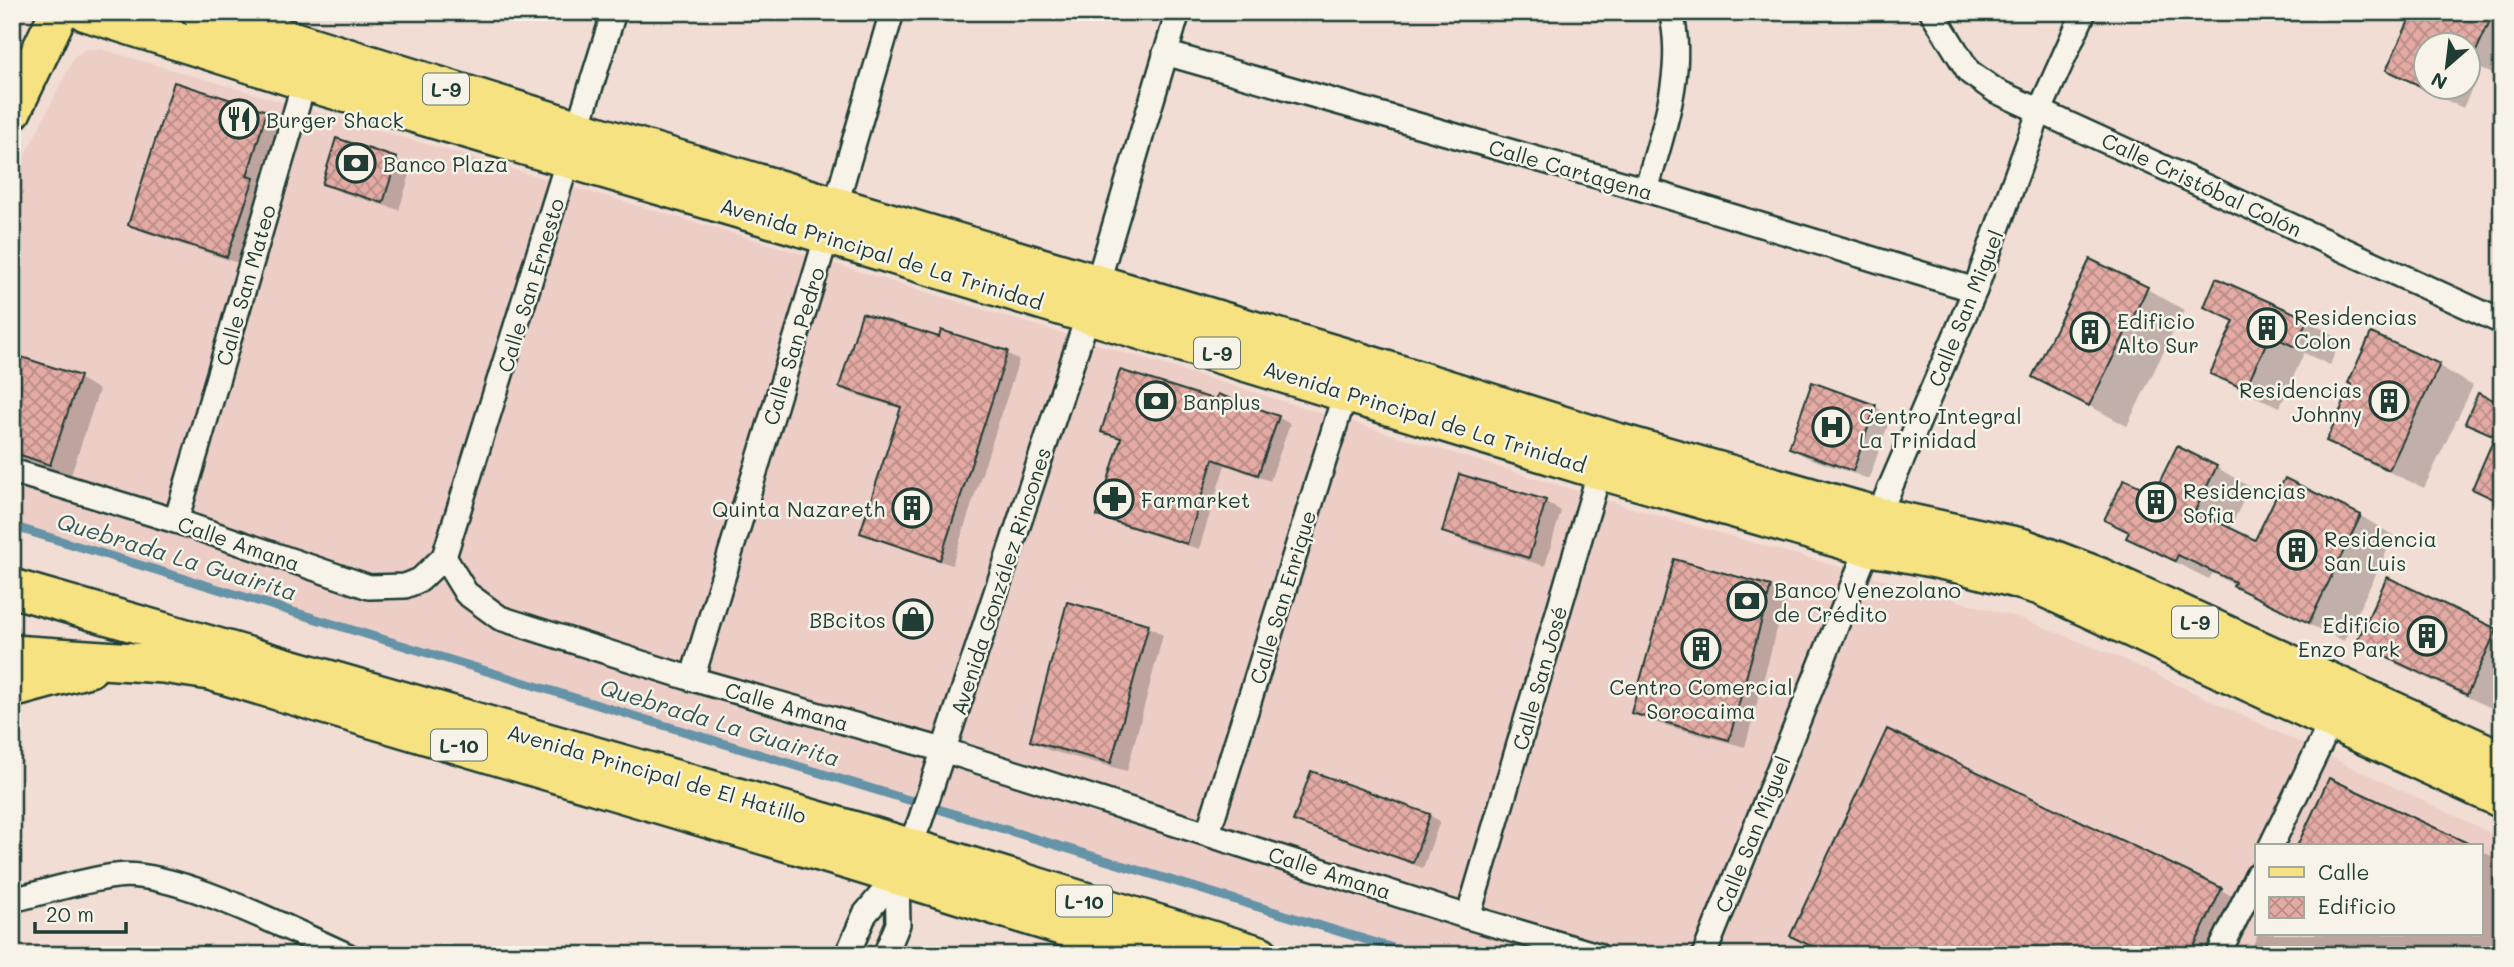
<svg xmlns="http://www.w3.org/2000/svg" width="2514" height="967" font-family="Mali,sans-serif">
<defs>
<pattern id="building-cross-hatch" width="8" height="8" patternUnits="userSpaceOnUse" patternTransform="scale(1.75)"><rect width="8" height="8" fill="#e4aaa4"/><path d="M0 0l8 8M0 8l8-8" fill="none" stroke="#b88c86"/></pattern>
</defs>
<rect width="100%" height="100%" fill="#f1ddd4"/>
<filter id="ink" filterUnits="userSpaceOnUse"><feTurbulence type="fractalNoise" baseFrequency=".0143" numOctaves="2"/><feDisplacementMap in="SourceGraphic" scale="14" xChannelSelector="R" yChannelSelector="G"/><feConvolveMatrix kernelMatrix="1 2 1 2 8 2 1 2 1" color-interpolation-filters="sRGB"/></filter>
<g filter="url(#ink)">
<!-- built -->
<path fill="#edcec6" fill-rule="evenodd" d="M86,49H101L766,243L1649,513L2023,619L2121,658L2502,838V955H1409L12,529V181L75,56ZM2257,846H2481V934H2257Z"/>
<!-- shadow -->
<g fill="#0003" fill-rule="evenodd">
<path d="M2415,12H2502V78L2481,69L2463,108L2422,89L2388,69ZM2426,46H2468V88H2426Z"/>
<polygon points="267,112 280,120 260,184 266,187 241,264 144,232 130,224"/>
<polygon points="396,159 412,168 399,210 340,192 324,183"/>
<polygon points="2147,289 2184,310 2127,426 2034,376"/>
<polygon points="2206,306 2307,320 2341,340 2330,365 2304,353 2280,407 2246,393 2212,373 2235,323"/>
<polygon points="2372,335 2439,366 2473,386 2424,488 2363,460 2329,440 2354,384"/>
<polygon points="940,339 1007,353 1019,360 952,565 874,539 862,532 902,409 853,394 841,387"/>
<polygon points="12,355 79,378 99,390 71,475 12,455"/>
<polygon points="1813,384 1876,407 1891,416 1869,479 1806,457 1791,448"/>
<polygon points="1217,402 1278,417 1290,424 1270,481 1225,465 1199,549 1111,522 1099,515 1122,440 1104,431"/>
<polygon points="2502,406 2502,505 2474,489 2496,439 2467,422"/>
<polygon points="2216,467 2250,487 2229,530 2256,543 2286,480 2361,516 2394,536 2344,641 2269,605 2213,573 2209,579 2162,556 2128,537 2130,533 2106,519"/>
<polygon points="1460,476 1546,502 1561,511 1545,566 1460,540 1444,531"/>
<polygon points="1675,561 1771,587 1786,596 1745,747 1649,721 1633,712"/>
<polygon points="2388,579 2502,633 2502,713 2396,664 2358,642"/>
<polygon points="1148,626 1163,635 1127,771 1048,750 1032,741"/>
<polygon points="2330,780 2470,846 2299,846"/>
<polygon points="1429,815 1440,821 1423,868 1306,826 1295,820"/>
<polygon points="2481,851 2502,861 2502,955 2249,955 2258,934 2481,934"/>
<polygon points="2221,890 2255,909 2233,955 1827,955 1792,935"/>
</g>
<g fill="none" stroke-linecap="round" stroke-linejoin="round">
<!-- stream -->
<polyline stroke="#6593a7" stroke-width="9" points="12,526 1416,955"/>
</g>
<!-- building -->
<g fill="url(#building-cross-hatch)" stroke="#1f3d34" stroke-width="2">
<polygon points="2413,12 2494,12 2471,62 2468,61 2468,46 2426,46 2426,88 2430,88 2429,90 2386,70"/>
<polygon points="174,82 267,111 247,176 254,178 227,257 128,225"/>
<polygon points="336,138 397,158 383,203 322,184"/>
<polygon points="2090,259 2148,287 2089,406 2032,377"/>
<polygon points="2216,278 2308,319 2295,347 2270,335 2245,389 2210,374 2234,321 2204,307"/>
<polygon points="862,313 939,337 941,330 1008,351 940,560 860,533 901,407 839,387"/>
<polygon points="2371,333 2440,364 2389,470 2326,441 2352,385 2348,383"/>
<polygon points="12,354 80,376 50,465 12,452"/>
<polygon points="1120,370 1216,400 1218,394 1279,416 1258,475 1213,459 1187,544 1097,516 1121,438 1101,432"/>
<polygon points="1812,382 1876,405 1853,471 1789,448"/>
<polygon points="2478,393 2502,404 2502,503 2472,489 2495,436 2465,423"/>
<polygon points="2177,446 2217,466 2195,511 2255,540 2285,478 2361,515 2309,623 2233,586 2235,582 2178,555 2175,561 2126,538 2129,532 2104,520 2124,479 2154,493"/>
<polygon points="1459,474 1546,500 1529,558 1442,532"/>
<polygon points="1674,559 1771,586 1729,740 1631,713"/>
<polygon points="2387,577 2497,629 2467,695 2356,643"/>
<polygon points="1067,602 1149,624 1111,763 1030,741"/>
<polygon points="1887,729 2222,888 2190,955 1830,955 1790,936"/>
<polygon points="1311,771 1430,814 1413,863 1293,821"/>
<polygon points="2329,778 2474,846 2297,846"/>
</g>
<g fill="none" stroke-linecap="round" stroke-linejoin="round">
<!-- minor casing -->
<g stroke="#1f3d34" stroke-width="28">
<g id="minor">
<polyline points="1932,12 1969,72 1996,91 2502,322"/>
<polyline points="1165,53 1646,190 1975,290"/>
<path d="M1646,190C1662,133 1686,72 1671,12"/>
<polyline points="12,471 176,521 369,587 405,586 420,580 444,557 614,12"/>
<polyline points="176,521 308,69"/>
<polyline points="444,557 466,593 500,618 692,679 943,750 1468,917 1597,955"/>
<polyline points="692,679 819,262 892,12"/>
<polyline points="1208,833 1349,381"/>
<polyline points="2271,846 2331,722"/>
<path d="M12,900C46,892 82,880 116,876C172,868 292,931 347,955"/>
<polyline points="1468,917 1603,460"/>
<polyline points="847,955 865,914 897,876 920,821 1088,315 1178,12"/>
<polyline points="885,955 898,924 897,876"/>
<polyline points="1704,955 1868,547 1878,516 1975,290 2040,110 2084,12"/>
<polyline points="2218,955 2257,875"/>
</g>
</g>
<!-- primary casing -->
<g stroke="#1f3d34" stroke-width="42">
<g id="primary">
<path d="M86,12L304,81L827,235L1599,470L1868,547C1927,555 1983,569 2040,586L2502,799"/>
<polyline points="201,12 610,139 1354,360 1610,440 1878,516 2021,547 2100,577 2502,760"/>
<polyline points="12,111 59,12"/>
<polyline points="12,588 859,832 1260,955"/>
<polyline points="12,654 163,664 210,671 850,861 1155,955"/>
<polyline points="12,689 89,668"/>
</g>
</g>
<!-- minor -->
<use href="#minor" stroke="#f7f3e8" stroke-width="23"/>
<!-- primary -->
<use href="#primary" stroke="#f7e281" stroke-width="37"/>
</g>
</g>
<!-- icons -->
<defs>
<g id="restaurant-ring" transform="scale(2.0125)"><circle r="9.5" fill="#f7f3e8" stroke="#1f3d34" stroke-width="1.5"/><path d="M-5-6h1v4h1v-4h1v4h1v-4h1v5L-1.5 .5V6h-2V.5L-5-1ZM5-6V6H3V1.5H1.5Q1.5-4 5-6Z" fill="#1f3d34"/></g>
<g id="bank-ring" transform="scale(2.0125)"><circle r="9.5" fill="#f7f3e8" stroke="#1f3d34" stroke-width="1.5"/><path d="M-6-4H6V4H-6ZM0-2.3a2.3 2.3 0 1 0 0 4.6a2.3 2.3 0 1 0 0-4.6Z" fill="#1f3d34"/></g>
<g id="building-ring" transform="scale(2.0125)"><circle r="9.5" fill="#f7f3e8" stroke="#1f3d34" stroke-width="1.5"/><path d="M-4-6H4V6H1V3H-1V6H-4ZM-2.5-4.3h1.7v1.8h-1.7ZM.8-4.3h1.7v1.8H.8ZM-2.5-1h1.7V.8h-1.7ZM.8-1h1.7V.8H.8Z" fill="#1f3d34"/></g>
<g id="hospital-ring" transform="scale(2.0125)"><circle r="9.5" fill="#f7f3e8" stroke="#1f3d34" stroke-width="1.5"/><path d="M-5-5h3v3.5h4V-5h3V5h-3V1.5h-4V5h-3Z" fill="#1f3d34"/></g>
<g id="pharmacy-ring" transform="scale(2.0125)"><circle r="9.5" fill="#f7f3e8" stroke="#1f3d34" stroke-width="1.5"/><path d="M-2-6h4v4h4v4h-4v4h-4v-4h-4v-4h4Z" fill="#1f3d34"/></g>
<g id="shop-ring" transform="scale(2.0125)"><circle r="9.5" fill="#f7f3e8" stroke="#1f3d34" stroke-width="1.5"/><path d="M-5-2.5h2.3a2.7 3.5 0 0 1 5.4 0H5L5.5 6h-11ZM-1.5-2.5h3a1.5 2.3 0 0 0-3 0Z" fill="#1f3d34"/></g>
</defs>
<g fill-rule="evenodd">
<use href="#restaurant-ring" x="239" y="119"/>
<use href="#bank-ring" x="356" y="163"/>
<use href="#building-ring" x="2267" y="328"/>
<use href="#building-ring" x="2090" y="332"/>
<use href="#bank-ring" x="1156" y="401"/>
<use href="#building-ring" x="2389" y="401"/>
<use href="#hospital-ring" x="1832" y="427"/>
<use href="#pharmacy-ring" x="1114" y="499"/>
<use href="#building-ring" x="2156" y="502"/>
<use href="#building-ring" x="912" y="508"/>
<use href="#building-ring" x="2297" y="550"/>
<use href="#bank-ring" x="1747" y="601"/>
<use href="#shop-ring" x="913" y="619"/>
<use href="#building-ring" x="2427" y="636"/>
<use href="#building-ring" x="1701" y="649"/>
</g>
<g text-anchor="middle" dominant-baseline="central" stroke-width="5" stroke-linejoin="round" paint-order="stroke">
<!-- shield labels -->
<g fill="#f7f3e8" stroke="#60746a" stroke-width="2">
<rect x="423" y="73.5" width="46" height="31" rx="5"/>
<rect x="1194" y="337.5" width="46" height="31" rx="5"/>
<rect x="2172" y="606.5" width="46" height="31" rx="5"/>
<rect x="431" y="729.5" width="56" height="31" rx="5"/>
<rect x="1056" y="885.5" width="56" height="31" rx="5"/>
</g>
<g font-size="19" font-weight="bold" fill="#1f3d34">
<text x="446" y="89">L-9</text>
<text x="1217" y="353">L-9</text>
<text x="2195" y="622">L-9</text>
<text x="459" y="745">L-10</text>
<text x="1084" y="901">L-10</text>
</g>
<!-- poi labels -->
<g font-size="21" fill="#1f3d34" stroke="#f7f3e8" text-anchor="start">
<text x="266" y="119">Burger Shack</text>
<text x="383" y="163">Banco Plaza</text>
<text x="2294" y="316">Residencias<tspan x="2294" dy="24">Colon</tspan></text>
<text x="2117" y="320">Edificio<tspan x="2117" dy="24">Alto Sur</tspan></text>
<text x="2362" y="389" text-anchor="end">Residencias<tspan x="2362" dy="24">Johnny</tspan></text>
<text x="1183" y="401">Banplus</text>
<text x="1859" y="415">Centro Integral<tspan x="1859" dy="24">La Trinidad</tspan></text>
<text x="2183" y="490">Residencias<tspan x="2183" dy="24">Sofia</tspan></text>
<text x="1141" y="499">Farmarket</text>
<text x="885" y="508" text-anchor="end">Quinta Nazareth</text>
<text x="2324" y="538">Residencia<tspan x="2324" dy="24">San Luis</tspan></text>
<text x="1774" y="589">Banco Venezolano<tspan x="1774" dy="24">de Crédito</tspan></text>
<text x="886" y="619" text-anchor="end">BBcitos</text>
<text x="2400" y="624" text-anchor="end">Edificio<tspan x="2400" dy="24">Enzo Park</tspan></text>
<text x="1701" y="686" text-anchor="middle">Centro Comercial<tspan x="1701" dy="24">Sorocaima</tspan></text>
</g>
<!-- street labels -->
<g font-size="21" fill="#1f3d34" stroke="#f7f3e8">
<text transform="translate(1571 169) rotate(16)">Calle Cartagena</text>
<text transform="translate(2202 184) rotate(25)">Calle Cristóbal Colón</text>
<text transform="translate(882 253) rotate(17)">Avenida Principal de La Trinidad</text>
<text transform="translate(245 285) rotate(-74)">Calle San Mateo</text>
<text transform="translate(530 285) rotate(-73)">Calle San Ernesto</text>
<text transform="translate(1965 308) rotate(-68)">Calle San Miguel</text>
<text transform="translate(793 346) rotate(-73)">Calle San Pedro</text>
<text transform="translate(1425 416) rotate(17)">Avenida Principal de La Trinidad</text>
<text transform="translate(239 543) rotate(19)">Calle Amana</text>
<text transform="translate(1000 581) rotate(-72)">Avenida González Rincones</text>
<text transform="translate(1282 597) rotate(-73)">Calle San Enrique</text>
<text transform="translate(1539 678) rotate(-74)">Calle San José</text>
<text transform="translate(787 706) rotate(16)">Calle Amana</text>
<text transform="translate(657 773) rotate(16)">Avenida Principal de El Hatillo</text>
<text transform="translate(1752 834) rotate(-68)">Calle San Miguel</text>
<text transform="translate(1330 872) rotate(18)">Calle Amana</text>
</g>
<!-- water labels -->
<g font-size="23" font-style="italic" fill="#365a5a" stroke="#f7f3e8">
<text transform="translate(177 556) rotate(17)">Quebrada La Guairita</text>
<text transform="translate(720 722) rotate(17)">Quebrada La Guairita</text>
</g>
</g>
<!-- margin -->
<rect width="2514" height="967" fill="none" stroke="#f7f3e8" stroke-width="42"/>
<rect x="21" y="21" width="2472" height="925" fill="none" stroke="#1f3d34" stroke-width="2.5" filter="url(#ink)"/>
<!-- legend -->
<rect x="2255" y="844" width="228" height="91" fill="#f7f3e8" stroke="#a1aaa0" stroke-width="2"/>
<rect x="2269" y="867" width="35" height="10" fill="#f7e281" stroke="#a1aaa0" stroke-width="2"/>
<text x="2318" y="880" font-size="21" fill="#1f3d34">Calle</text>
<rect x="2269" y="897" width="35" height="21" fill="url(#building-cross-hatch)" stroke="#a1aaa0" stroke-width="2"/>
<text x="2318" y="914" font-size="21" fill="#1f3d34">Edificio</text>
<!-- north arrow -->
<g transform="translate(2447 66) rotate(208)"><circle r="33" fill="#f7f3e8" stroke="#a1aaa0" stroke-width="2"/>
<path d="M0-5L12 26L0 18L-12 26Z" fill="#1f3d34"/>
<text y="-10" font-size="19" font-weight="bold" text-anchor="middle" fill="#1f3d34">N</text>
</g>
<!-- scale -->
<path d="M35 922v10h91v-10" fill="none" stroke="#1f3d34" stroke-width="3.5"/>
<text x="46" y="922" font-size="21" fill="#1f3d34" stroke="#f7f3e8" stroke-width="5" paint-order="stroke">20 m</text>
</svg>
